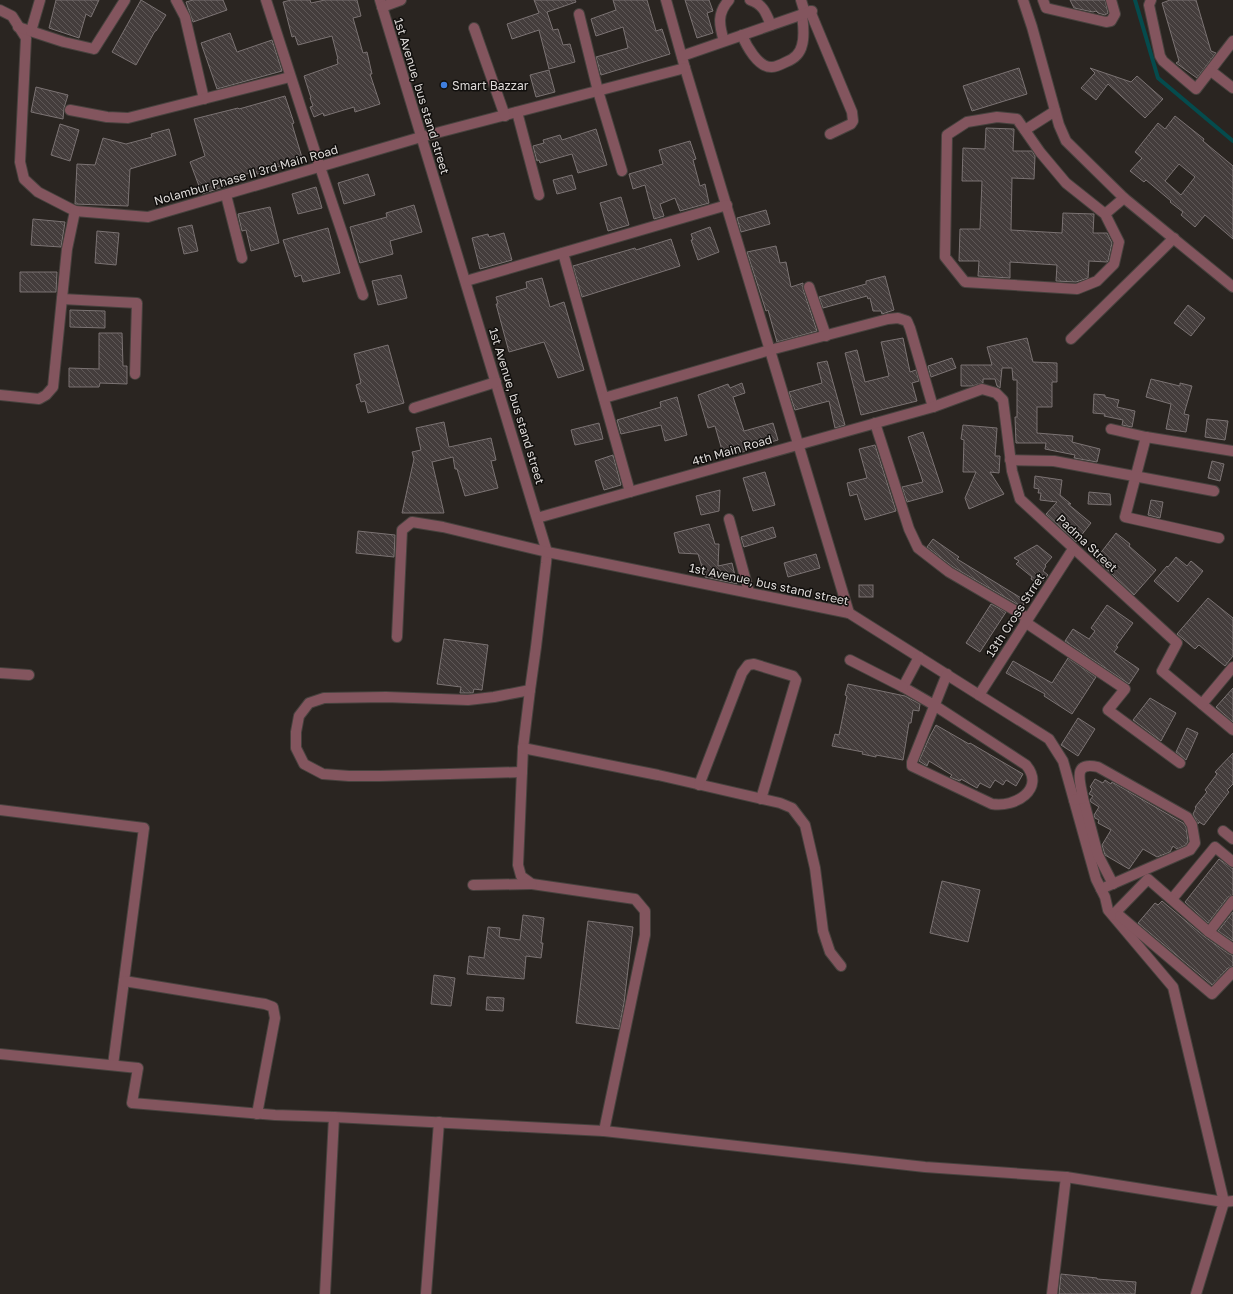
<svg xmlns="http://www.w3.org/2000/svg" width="1233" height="1294" font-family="'Golos Text',sans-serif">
<defs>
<pattern id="building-back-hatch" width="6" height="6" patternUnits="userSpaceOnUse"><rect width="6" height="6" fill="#443d3c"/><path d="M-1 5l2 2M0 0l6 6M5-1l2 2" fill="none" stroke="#5f5857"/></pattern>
</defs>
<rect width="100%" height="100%" fill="#2a2521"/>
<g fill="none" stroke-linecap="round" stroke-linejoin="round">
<!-- stream -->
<polyline stroke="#054b4d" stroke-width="4" points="1135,0 1158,78 1233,141"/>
</g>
<!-- building -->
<g fill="url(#building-back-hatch)" stroke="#7b7373" fill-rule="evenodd">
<polygon points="56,0 99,0 91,17 86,14 79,38 49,28"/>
<polygon points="141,0 166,15 156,31 155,31 136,65 112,52"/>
<polygon points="193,0 223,0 227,10 193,22 186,2"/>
<polygon points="291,0 310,0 311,3 325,0 357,0 361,16 353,18 363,53 367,52 372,74 370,74 380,104 355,112 354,107 324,116 323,113 314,117 310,107 313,106 310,98 311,98 304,76 338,64 337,59 338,59 332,36 298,45 295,36 292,37 283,2"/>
<polygon points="534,0 575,0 576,2 547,12 553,30 558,29 563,45 570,44 575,62 549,69 539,30 512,39 507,24 539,13"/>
<polygon points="613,0 647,0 656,31 662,29 670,54 601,75 596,57 628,48 623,27 596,36 591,19 616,10"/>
<polygon points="685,0 709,0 713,11 707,13 713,33 697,38"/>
<polygon points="1070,0 1105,0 1108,13 1105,15 1098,13 1096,11 1093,12 1074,8"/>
<polygon points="1170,0 1196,0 1211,51 1216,53 1197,78 1176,63 1179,61 1162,3"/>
<polygon points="230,33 237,52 272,40 282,71 217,89 201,43"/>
<polygon points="1019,68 1027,94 972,111 963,86"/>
<polygon points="1090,68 1131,82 1137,76 1163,99 1145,118 1108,84 1096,100 1081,88 1095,73"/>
<polygon points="549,70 555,92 536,97 530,75"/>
<polygon points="36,87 68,95 64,108 63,119 31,112"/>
<polygon points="285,96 294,123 292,124 303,161 284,167 283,165 257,174 256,171 224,181 226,186 202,194 190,162 205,156 194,119 238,108 239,109"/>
<path d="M1175,116L1204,139L1203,141L1233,166V239L1205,215L1195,227L1181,215L1183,212L1170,202L1171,201L1146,180L1144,182L1130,171L1142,158L1135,152L1158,123L1165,129ZM1179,164L1195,177L1181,195L1165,181Z"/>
<polygon points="60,124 79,130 70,161 51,155"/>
<polygon points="986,128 1014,129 1013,151 1032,151 1035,156 1034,179 1012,178 1011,230 1062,233 1063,213 1094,214 1093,233 1107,233 1112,243 1108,261 1107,262 1089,261 1088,278 1076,282 1056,281 1057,265 1010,262 1010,278 978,276 979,261 959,261 960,229 980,229 982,181 962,181 963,148 985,149"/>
<polygon points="169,129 176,155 130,169 128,206 75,204 77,164 95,165 103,138 126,144 152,137 151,134"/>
<polygon points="596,129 607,165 578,173 572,154 540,163 539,160 537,161 533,146 544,143 543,140 560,135 562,140"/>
<polygon points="690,141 696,159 693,160 700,186 705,184 709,203 680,211 675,198 660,204 664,216 654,219 645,185 633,189 629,174 663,164 659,150"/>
<polygon points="368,174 375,195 344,204 338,183"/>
<polygon points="572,175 576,189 557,194 553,180"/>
<polygon points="316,187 322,208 298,214 292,194"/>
<polygon points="621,197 629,225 608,231 600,203"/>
<polygon points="414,205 422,232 390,241 393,254 360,263 350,227 387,217 386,213"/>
<polygon points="270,207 279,243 251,251 246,230 242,231 238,214"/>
<polygon points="766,210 770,224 741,232 737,218"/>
<polygon points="33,219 65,222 61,247 31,245"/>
<polygon points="192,225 198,251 184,254 178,228"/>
<polygon points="710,227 719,252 698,260 691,240 693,240 691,234"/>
<polygon points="328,228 340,273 303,282 301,275 295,277 283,240"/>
<polygon points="97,231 119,233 116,265 95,263"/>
<polygon points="504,233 512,260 480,269 472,238 488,234 489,237"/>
<polygon points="671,239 680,266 582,297 573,266 635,248 636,250"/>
<polygon points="776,246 780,263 786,262 791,287 803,283 803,289 817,331 777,342 768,310 766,311 747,252"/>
<polygon points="20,272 57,272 56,292 20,292"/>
<polygon points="401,275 407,298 378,305 372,281"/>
<polygon points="885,276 894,310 882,314 881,311 873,311 870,298 868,299 867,296 823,308 819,297 866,284 866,281"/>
<polygon points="542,278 550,307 564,302 584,370 558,378 544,342 509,352 496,304 498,304 496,297 527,288 526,282"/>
<polygon points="1188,305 1205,318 1191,336 1174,323"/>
<polygon points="70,310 105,311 105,328 70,327"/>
<polygon points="99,333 122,333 123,366 127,366 127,384 100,383 99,387 69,387 69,368 99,369"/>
<polygon points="903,338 910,372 916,370 919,381 912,383 917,401 861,415 845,353 857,350 865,382 889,376 881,342"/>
<polygon points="1027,338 1033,362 1057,363 1057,382 1052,382 1052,407 1037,407 1037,433 1073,436 1072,442 1100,449 1097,462 1074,458 1075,455 1045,449 1046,443 1016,443 1015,417 1017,417 1017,380 1013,380 1012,368 1002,368 1000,388 997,386 995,379 983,379 983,383 972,386 961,386 961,365 992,365 987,347"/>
<polygon points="388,345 404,403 368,413 365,401 361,402 356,385 361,383 354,354"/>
<polygon points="952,358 956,368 931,377 928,366"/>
<polygon points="827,361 845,425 835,428 829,401 795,410 789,392 822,383 817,363"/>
<polygon points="1151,379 1180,386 1180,383 1192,386 1184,414 1189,415 1186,432 1166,429 1171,404 1146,397"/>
<polygon points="742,383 745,393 733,397 744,431 773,423 778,440 746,449 746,451 724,457 715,426 708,428 698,395 728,384 730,388"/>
<polygon points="1094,394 1105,395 1105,397 1119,400 1117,407 1135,411 1132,427 1122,425 1123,420 1104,416 1105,414 1093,413"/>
<polygon points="677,397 687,435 665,441 661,425 621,434 617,420 661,407 660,402"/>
<polygon points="1207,419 1228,421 1225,440 1205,437"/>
<polygon points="444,422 449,447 491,438 496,460 491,461 498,488 465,496 457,469 455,469 453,457 432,462 444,513 402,513 414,459 412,452 421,450 416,428"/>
<polygon points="599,423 603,439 575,445 571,430"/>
<polygon points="963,425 997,428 995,456 1000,456 999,473 990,472 1004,494 969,509 965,498 976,472 963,472 964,440 961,439"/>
<polygon points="923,432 943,492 907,502 902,487 923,482 908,437"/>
<polygon points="875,445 896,511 865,520 857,494 850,496 847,483 867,478 859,449"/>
<polygon points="613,455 621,485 604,490 595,461"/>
<polygon points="1212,461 1224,464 1220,481 1208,478"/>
<polygon points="765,472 775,505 753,511 743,478"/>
<polygon points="1035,476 1062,480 1060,495 1071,504 1068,504 1091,523 1076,542 1046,514 1057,502 1040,500 1041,493 1038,493 1039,489 1034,488"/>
<polygon points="720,490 719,511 701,515 696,496"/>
<polygon points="1089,492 1110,494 1111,505 1088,504"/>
<polygon points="1151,500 1163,502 1160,518 1148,515"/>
<polygon points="709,524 715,544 719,544 718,566 732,563 737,584 705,577 698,554 679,553 674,533"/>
<polygon points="773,527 776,537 744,547 741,537"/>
<polygon points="358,531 395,535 394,557 356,553"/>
<polygon points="1116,533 1130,544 1129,546 1156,570 1134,595 1096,559"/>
<polygon points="933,539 959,557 957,559 1026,601 1022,607 953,567 927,547"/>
<polygon points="1037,545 1052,557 1045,565 1046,566 1043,571 1048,575 1041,583 1037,583 1031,579 1032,577 1016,564 1019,561 1014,558"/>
<polygon points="816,554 820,568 788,577 784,563"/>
<polygon points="1176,557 1187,566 1191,561 1203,571 1178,602 1154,581 1167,566 1168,567"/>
<rect x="859" y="585" width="14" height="12"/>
<polygon points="1208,598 1233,618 1233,656 1225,666 1199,645 1195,649 1177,634"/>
<polygon points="991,604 1006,612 980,652 966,643"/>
<polygon points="1107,605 1133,623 1116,646 1118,647 1114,652 1139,669 1129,684 1065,641 1073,629 1089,639 1095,631 1091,628"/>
<polygon points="444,639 488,645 482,690 474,689 473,693 460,693 461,687 437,684"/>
<polygon points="1068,658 1096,677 1072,714 1044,696 1045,694 1006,673 1013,661 1052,683"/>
<polygon points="848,684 905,696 920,704 919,711 913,710 911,723 909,723 903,760 876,755 876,757 862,754 863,752 832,746 835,734 839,735 847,696 845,695"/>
<polygon points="1233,688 1233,722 1216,707"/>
<polygon points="1150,698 1176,713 1161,741 1133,720"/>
<polygon points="1078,718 1095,729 1078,756 1061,745"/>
<polygon points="936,725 969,744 970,743 1023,774 1016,786 1006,780 1003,785 995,780 990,788 980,783 977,788 961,779 960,781 952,778 950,777 952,775 929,761 927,766 919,761 930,736"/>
<polygon points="1187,728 1198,733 1186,760 1176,752"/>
<polygon points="1233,753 1233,784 1227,790 1229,792 1204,825 1199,822 1198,824 1193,814 1196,808 1195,807 1207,792 1205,790 1217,774 1215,772"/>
<polygon points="1095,779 1103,783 1105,780 1111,784 1112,782 1183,823 1186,827 1188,841 1186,845 1177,849 1173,846 1170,852 1157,857 1143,849 1129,869 1105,855 1102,845 1111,830 1098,823 1099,820 1095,818 1094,815 1099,807 1091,802 1090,800 1093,796 1089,794 1092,789 1090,787"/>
<polygon points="1219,859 1233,869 1233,895 1228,897 1208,923 1185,902"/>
<polygon points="942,881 980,890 968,942 930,933"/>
<polygon points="1162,901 1205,937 1229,954 1233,955 1233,966 1228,968 1212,985 1138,923 1155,903 1158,905"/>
<polygon points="1233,912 1233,941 1218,931"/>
<polygon points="523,915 544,918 541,943 543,943 541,958 526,956 524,979 467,974 469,956 484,958 488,927 500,928 499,937 520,940"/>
<polygon points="588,921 633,927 624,1003 619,1029 576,1023"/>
<polygon points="434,975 455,978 451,1006 431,1004"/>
<polygon points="487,997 504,998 503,1011 486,1010"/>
<polygon points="1061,1274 1097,1278 1097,1279 1136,1282 1135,1294 1059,1294"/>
</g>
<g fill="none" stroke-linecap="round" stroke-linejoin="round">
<!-- minor casing -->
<g stroke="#47423e" stroke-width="12">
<g id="minor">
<polyline points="176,0 185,17 204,99"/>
<polyline points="266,0 320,167 363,295"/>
<polyline points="380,0 547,552 546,563 536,647 530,690 494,697 468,700 386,697 324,698 309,703 299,716 296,732 296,748 304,764 323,774 349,776 380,776 522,772"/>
<polyline points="666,0 685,68 849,613"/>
<path d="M750,0C763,4 766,13 771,25"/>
<polyline points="801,0 805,13"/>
<polyline points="1023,0 1032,27 1059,125 1066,141 1124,198 1233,287"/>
<polyline points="1043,0 1046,8 1106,22 1111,21 1115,14 1111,0"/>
<polyline points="1151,0 1149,5 1160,56 1163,61 1196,89 1233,41"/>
<polyline points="382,7 401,0"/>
<polyline points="0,10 12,16 26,38 20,162 24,179 38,192 75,211 148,217 421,137 685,68"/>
<polyline points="810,11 852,112 853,121 851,124 830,134"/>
<polyline points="579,14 598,91 622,171"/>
<polyline points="18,27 64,42 94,49 125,0"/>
<polyline points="474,28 505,116"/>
<polyline points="31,31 40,0"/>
<path d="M742,35C746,45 758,68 772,67C776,67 782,64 786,62C794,59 800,54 802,45C805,35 803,24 802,14"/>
<path d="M724,41C719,25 717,13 729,0"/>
<polyline points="682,56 812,11"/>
<polyline points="1211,71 1233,88"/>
<polyline points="70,110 107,117 128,118 290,77"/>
<polyline points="517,112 539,195"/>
<polyline points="1025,130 1055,111"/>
<polyline points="226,195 242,258"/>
<polyline points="1105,214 1066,183 1040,152 1017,119 997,117 967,122 947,135 945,257 965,282 1077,289 1097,281 1114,264 1119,242 1105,214 1124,198"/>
<polyline points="563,253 630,492"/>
<polyline points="466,281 727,205"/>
<polyline points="809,287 826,336"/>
<polyline points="62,299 137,303 135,374"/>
<polyline points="1071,339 1174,238"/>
<polyline points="0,395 39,399 46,395 53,387 67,249 75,211"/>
<polyline points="604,398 770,350 888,319 898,318 907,321 910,328 933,407"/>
<polyline points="414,408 496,382"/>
<polyline points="875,423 909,529 918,548 949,572 1028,618"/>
<polyline points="1111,429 1146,437 1233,451"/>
<polyline points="1146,437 1125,517 1219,538"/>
<polyline points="1010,460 1054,461 1214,491"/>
<polyline points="537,518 933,407 982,389 996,393 1003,400 1012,471 1020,499 1177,643 1162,671 1233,730"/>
<polyline points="729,519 749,592"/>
<polyline points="1025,622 1125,689 1108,710 1180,763"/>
<polyline points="397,637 402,530 412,522 443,527 547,552 849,613 1049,739 1063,761 1096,879 1105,897 1108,910 1173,987 1224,1202 1196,1294"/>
<path d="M919,657L903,687L934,705L1026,765C1046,789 1015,808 992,804L912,766V762L947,674"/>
<polyline points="850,660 903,687"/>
<polyline points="0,673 29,675"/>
<polyline points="530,690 523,748 518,865 521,876 532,884 635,899 645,911 645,935 604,1131"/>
<polyline points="979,695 1073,549"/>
<polyline points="1202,704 1233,667"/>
<polyline points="523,748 658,775 780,803 792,808 805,825 815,868 823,931 830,952 841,966"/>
<polyline points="699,785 742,673 748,665 754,664 793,676 796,680 761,799"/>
<polyline points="1083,798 1098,855 1113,884"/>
<path d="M1074,800L1083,798C1080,781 1072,761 1098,767L1187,817L1192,825L1195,843L1190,850L1101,889"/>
<polyline points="0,810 144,828 113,1065"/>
<polyline points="1223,831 1233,839"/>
<polyline points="473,885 532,884"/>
<polyline points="1172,899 1215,847 1233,862"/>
<polyline points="1113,915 1148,879 1209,932 1233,949"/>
<polyline points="1120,916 1212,994 1233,972"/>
<polyline points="1209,932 1233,901"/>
<polyline points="124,981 265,1004 273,1007 275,1018 257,1114"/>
<polyline points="0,1054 138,1068 132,1103 275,1115 334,1117 604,1131 925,1167 1066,1177 1224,1202 1233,1201"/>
<polyline points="325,1294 334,1117"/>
<polyline points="426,1294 439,1122"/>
<polyline points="1052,1294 1066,1177"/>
</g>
</g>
<!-- minor -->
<use href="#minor" stroke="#83555e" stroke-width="10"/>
</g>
<!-- markers -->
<circle fill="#3f7fe0" stroke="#110f0d" stroke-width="1.5" cx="444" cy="85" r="4"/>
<g text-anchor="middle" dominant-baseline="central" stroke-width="3" stroke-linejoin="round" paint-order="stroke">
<!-- poi labels -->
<g font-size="12" fill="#ddd9d7" stroke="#110f0d" text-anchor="start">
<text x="452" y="85">Smart Bazzar</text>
</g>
<!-- street labels -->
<g font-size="12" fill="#ddd9d7" stroke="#110f0d">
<text transform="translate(422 96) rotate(73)">1st Avenue, bus stand street</text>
<text transform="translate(246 175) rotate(-16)">Nolambur Phase II 3rd Main Road</text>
<text transform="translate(517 406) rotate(73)">1st Avenue, bus stand street</text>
<text transform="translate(732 450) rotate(-16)">4th Main Road</text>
<text transform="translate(1087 543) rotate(43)">Padma Street</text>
<text transform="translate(769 584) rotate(12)">1st Avenue, bus stand street</text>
<text transform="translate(1015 615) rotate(-57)">13th Cross Strret</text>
</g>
</g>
</svg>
